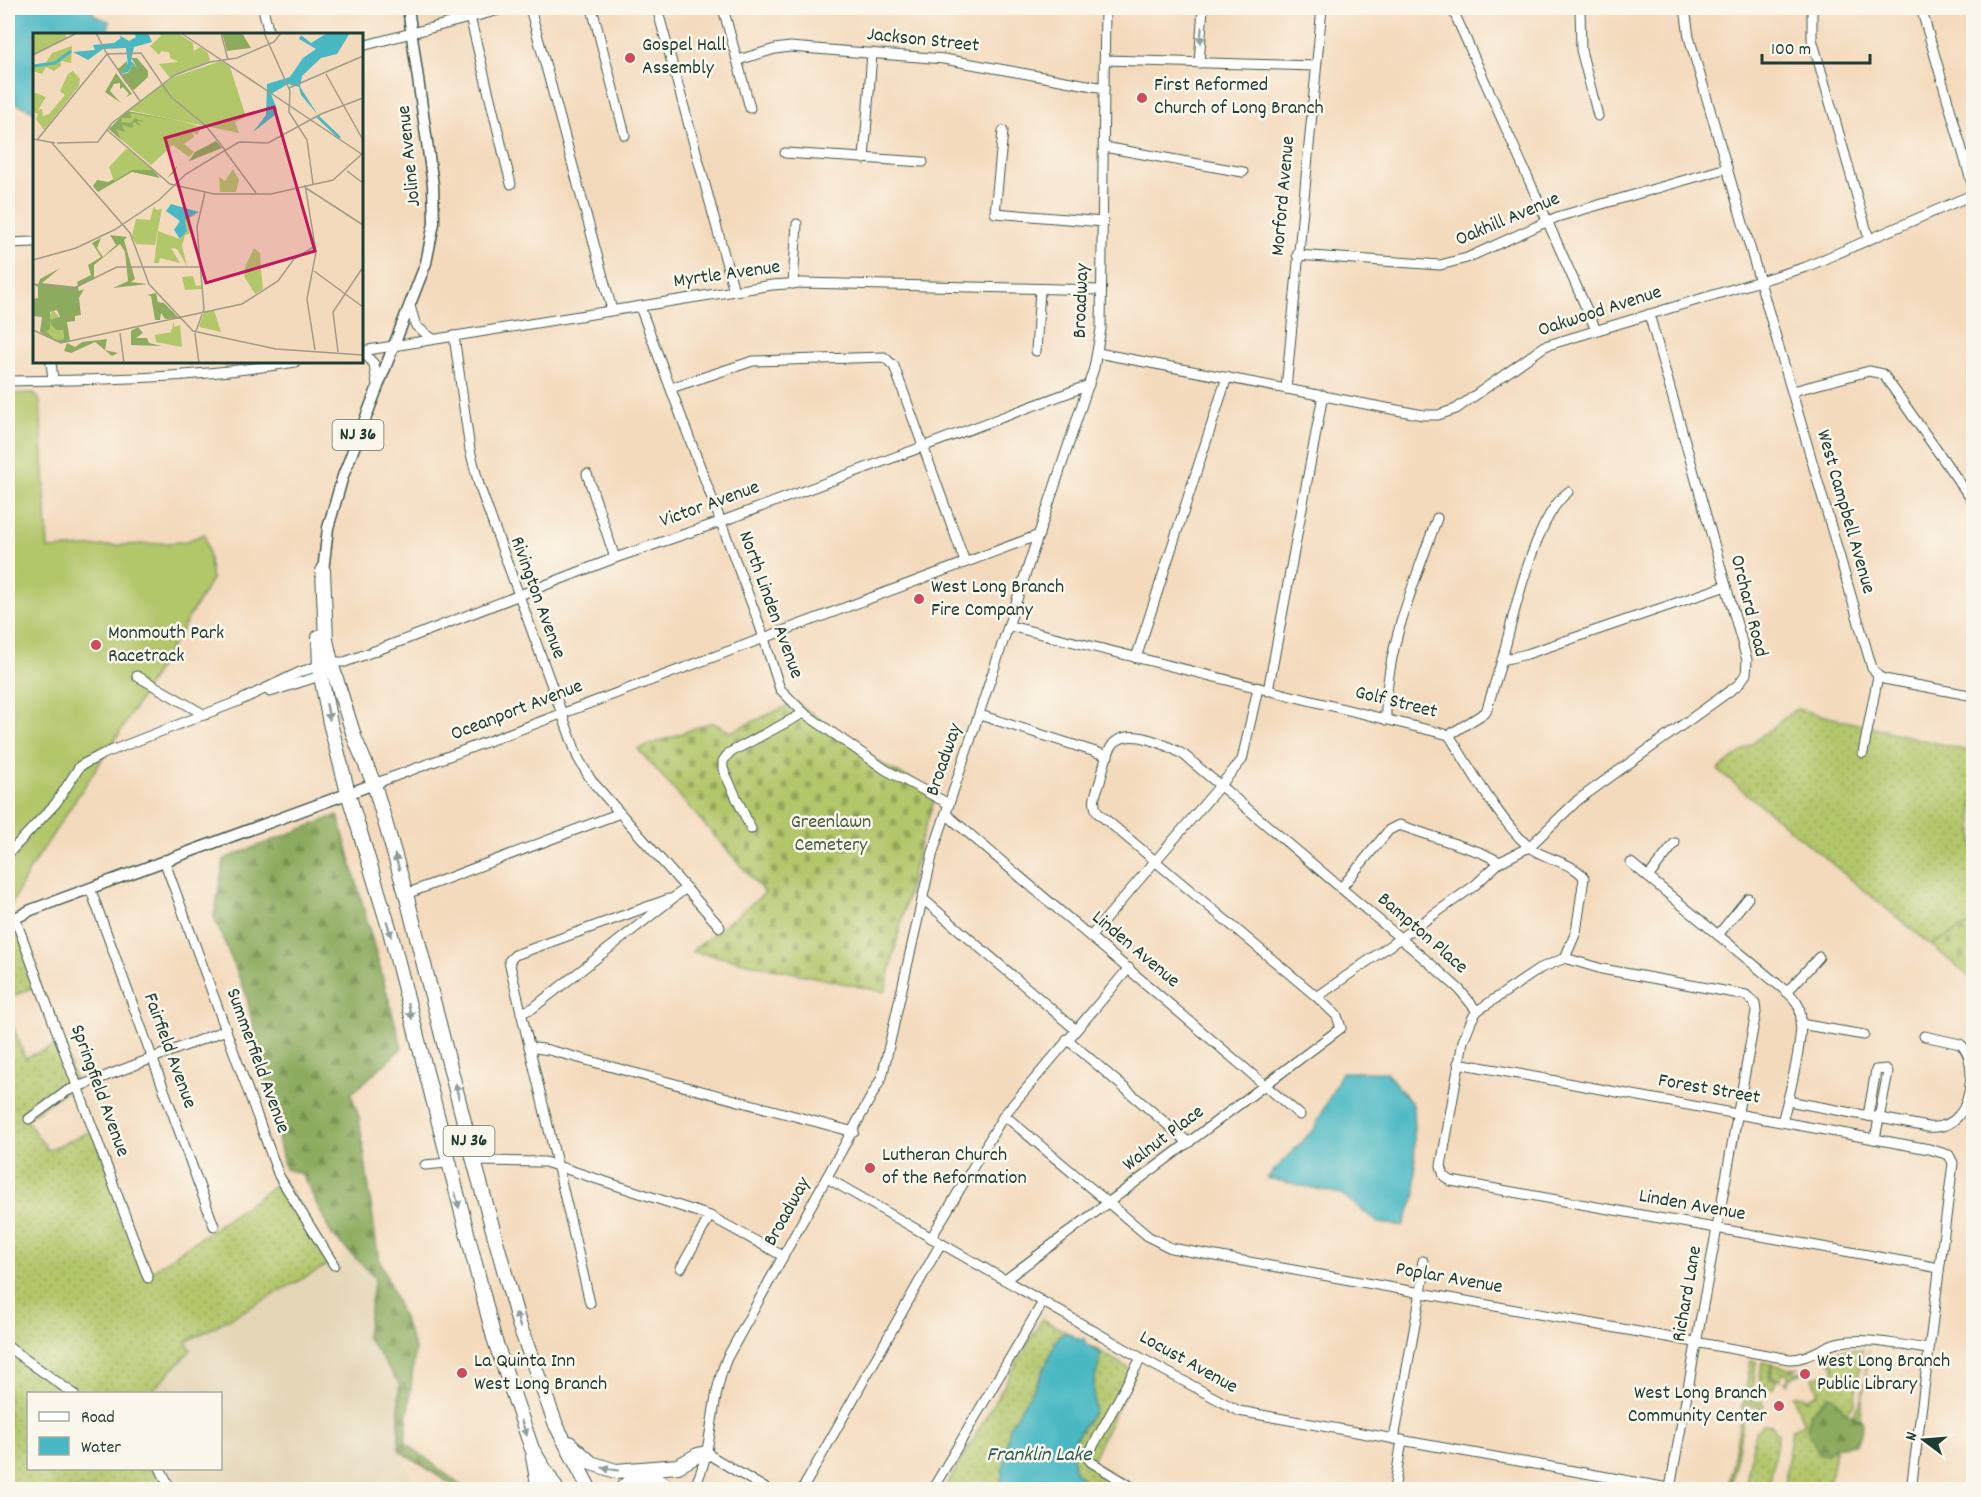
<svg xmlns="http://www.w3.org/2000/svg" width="1981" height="1497" font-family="Dekko,sans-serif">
<defs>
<pattern id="grass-dots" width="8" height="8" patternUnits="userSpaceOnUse" patternTransform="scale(1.5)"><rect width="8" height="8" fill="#b2c66a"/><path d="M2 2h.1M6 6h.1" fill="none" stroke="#90a258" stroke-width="1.8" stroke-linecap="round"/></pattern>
<pattern id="forest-firs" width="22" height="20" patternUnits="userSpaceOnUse" patternTransform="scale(1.5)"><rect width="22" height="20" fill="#8dab5e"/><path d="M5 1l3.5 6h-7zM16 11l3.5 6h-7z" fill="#738c4e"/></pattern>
<pattern id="cemetery-stones" width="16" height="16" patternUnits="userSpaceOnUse" patternTransform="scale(1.5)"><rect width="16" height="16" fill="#b2c66a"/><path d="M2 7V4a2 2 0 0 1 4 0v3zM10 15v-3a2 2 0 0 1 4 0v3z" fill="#90a258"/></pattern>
</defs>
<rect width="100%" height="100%" fill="#fbf7ec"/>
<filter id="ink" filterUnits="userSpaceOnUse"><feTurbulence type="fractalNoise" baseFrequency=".0167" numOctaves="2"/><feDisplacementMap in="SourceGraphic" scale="12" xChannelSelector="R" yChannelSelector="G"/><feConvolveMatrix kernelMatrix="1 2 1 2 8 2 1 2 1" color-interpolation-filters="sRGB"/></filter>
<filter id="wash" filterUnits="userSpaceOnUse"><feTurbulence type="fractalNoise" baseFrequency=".008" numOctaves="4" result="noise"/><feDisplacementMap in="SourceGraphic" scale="24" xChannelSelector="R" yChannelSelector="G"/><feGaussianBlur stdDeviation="1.35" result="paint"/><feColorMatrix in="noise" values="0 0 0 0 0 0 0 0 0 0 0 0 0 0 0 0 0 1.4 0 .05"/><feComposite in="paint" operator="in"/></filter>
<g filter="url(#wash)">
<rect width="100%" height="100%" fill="#f4dabd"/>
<!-- built -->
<polygon fill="#e4d6b7" points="350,1252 375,1277 366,1336 399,1383 399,1450 417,1489 182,1489 171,1469 220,1468 220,1394 150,1394 191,1350 186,1342 334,1265"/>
<!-- grass -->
<g fill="url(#grass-dots)" stroke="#68824f" stroke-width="1.5">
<polygon points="1796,709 1973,752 1973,923 1931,945 1718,770"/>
<polygon points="21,933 39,985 8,998 8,940"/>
<polygon points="8,1013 25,1058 62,1043 76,1083 26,1120 48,1150 94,1130 146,1275 283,1180 332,1263 186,1342 191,1350 150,1393 28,1394 28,1468 157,1469 169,1489 8,1489"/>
<polygon points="1042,1319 1070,1334 1060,1335 1040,1378 1010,1426 1000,1489 944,1490"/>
<polygon points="1091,1346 1135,1372 1091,1462 1139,1489 1089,1489 1074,1469 1072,1450 1076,1437 1093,1413 1094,1382 1101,1354"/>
<polygon points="1863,1349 1854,1404 1839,1423 1850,1421 1862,1398 1869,1349 1856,1445 1837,1442 1828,1489 1779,1490 1784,1489 1792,1429 1804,1424 1793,1396 1804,1396 1806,1399 1819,1393 1813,1378 1825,1373 1834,1379 1834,1366 1825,1355 1841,1350"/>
<polygon points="1751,1360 1756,1361 1753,1388 1751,1388 1749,1398 1758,1403 1761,1401 1764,1405 1762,1409 1746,1404 1731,1488 1737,1489 1728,1489"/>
<polygon points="1762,1362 1772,1364 1769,1378 1776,1380 1773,1388 1759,1384"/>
<polygon points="1773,1364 1789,1369 1799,1367 1793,1370 1795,1373 1801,1371 1802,1373 1790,1378 1788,1384 1785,1382 1788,1380 1788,1373 1782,1373 1781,1380 1771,1376"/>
<polygon points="1763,1424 1772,1425 1778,1434 1769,1489 1745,1489 1755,1432"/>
</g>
<!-- forest -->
<g fill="url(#forest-firs)" stroke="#567449" stroke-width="1.5">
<polygon points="338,815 402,1048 351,1094 359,1117 378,1255 415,1349 405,1442 465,1489 454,1489 452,1485 399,1450 399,1383 366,1336 375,1277 332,1235 302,1174 285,1169 246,994 214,917 224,859"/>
<path d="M1829,1396L1834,1397L1845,1412L1862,1420C1861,1449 1856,1442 1835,1447C1829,1453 1828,1456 1819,1453L1807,1428L1811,1413Z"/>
</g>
<!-- cemetery -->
<g fill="url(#cemetery-stones)" stroke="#68824f" stroke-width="1.5">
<polygon points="796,702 888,768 937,791 918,850 885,992 692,951 765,893 638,749 712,722 730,732"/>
<polygon points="1973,923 1973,980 1931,945"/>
</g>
<!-- pitch -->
<polygon fill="#b2c66a" stroke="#68824f" stroke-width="1.5" points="34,393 40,401 48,549 184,542 205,534 212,579 120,732 30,869 8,911 8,394"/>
<!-- water -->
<g fill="#4ab8c3" stroke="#347a7c" stroke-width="1.5">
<polygon points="8,8 89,8 97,17 109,21 108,34 34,34 34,111 8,100"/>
<polygon points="1342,1072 1386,1072 1413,1105 1416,1194 1403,1226 1379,1223 1341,1194 1267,1178 1314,1129"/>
<polygon points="1066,1332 1080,1340 1085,1338 1085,1343 1101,1355 1094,1382 1094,1411 1076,1437 1072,1450 1074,1469 1089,1489 1000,1489 1010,1426 1040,1378 1058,1337"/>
</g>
</g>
<g filter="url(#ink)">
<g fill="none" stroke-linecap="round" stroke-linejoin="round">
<!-- minor casing -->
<g stroke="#3f5549" stroke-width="11">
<g id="minor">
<polyline points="263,8 269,34"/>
<polyline points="530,8 612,310"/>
<polyline points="592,8 625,135"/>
<polyline points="657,8 734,291"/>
<polyline points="723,8 750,108"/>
<polyline points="1452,8 1596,330"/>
<polyline points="1580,8 1581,50 1598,116"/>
<polyline points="1685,8 1689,37 1872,668 1878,676 1863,753"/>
<polyline points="1812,8 1812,39 1869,239"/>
<polyline points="1921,8 1974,191"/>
<polyline points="470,17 511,184"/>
<polyline points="362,46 507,8"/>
<polyline points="738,60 775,49 790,47 944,59 1104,88"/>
<polyline points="1105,60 1315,66"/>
<polyline points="1199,63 1203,8"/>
<polyline points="1003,131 995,213 1103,222"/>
<polyline points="1104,147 1243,172"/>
<polyline points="785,153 923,162"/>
<polyline points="864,159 872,53"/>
<polyline points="8,243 34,242"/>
<polyline points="1297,255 1440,265 1467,258 1557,217 1727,168"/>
<polyline points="793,284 797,224"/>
<polyline points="410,306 416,326 433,339"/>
<polyline points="640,307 760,626 780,689 804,713 886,770 949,804"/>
<polyline points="454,336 470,450 479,485 578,758 591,780 720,927"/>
<polyline points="362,351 772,285 802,283 1101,290"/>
<polyline points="362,351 374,364 377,385"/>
<polyline points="1036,351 1040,290"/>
<polyline points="1098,353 1423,415 1438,415 1456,409 1545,346 1806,267 1974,194"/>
<polyline points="51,362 53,380"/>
<path d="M8,381C103,380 201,378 295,362"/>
<polyline points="671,388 753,361 884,357 894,366 965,562"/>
<polyline points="1286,389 1322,8"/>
<polyline points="1793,391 1869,371 1883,374 1974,503"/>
<polyline points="587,474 615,558"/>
<polyline points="1010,626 1449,735 1486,712 1502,660 1527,654 1726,586"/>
<polyline points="1136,658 1227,377"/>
<path d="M1502,660C1513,618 1534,518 1568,492"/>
<polyline points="137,676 205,715"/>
<polyline points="1878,676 1884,679 1974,696"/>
<polyline points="1268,691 1323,395"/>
<polyline points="270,692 326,674"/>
<polyline points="980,715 1108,756"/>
<path d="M1386,720C1384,651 1415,582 1437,518"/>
<path d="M1449,735C1470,768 1499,820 1528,846C1542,859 1576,863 1584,878L1576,932L1565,958"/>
<polyline points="374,784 1039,535"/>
<polyline points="946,814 1300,1115"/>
<polyline points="751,829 723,769 723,761 729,753 804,713"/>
<polyline points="8,854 56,803 80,766 103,754 239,701 300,672 331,662 345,662 396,643 615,558 720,522 1089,385"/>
<polyline points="164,860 279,1176 334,1265"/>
<path d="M1631,863L1787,992C1793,997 1799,1003 1800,1011C1805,1034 1789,1098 1782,1122"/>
<polyline points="1648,877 1675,843"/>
<polyline points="90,888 214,1226"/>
<polyline points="1341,888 1389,830 1399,825 1482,853 1500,862"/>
<polyline points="406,894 620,813"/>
<polyline points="923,899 1076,1030"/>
<polyline points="15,918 148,1278"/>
<polyline points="1718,935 1748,898"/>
<polyline points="1091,936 1242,760 1258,688"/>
<polyline points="1787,992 1819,957"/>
<polyline points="1317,997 1474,886 1500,862 1529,847 1578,800 1738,685 1746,674 1747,660 1649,314"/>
<polyline points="521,1013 533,1008 686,888"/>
<polyline points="1800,1024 1864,1035"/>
<polyline points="1067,1039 1189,1143"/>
<polyline points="529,1047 549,1050 854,1132"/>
<polyline points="1458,1063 1929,1149 1949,1155 1953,1163 1911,1490"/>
<path d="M1788,1101L1928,1127C1940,1128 1951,1125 1959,1115C1972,1101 1977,1056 1960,1044L1924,1036"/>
<path d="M1004,1115L1149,1237L1171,1248L1789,1359C1809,1360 1823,1345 1841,1342C1869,1337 1902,1346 1929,1349"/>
<polyline points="1868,1116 1876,1070 1886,1069 1888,1072 1875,1139"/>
<polyline points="29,1119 67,1091 226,1030"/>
<polyline points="474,1161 545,1162 710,1216 783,1256"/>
<polyline points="425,1165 448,1163"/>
<polyline points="827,1178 1141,1358 1239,1411 1674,1489"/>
<polyline points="931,1238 1004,1115 1129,968"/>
<polyline points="681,1268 710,1216"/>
<path d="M1005,1280L1341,1028L1337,1016L1317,997L1098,813C1091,802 1096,793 1100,782C1103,770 1106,752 1114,743C1131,727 1167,745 1184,755L1433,966L1459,989L1477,1011"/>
<polyline points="590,1303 509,961 515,955 669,899"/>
<polyline points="8,1347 74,1394"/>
<polyline points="1394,1439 1425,1270 1422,1267 1423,1261"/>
<polyline points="706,1453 768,1490"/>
<polyline points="160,1468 171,1490"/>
<path d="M1670,1488C1700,1330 1727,1171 1756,1012L1755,1004L1746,995L1602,969L1565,958L1541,968L1477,1011L1472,1019L1463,1041L1441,1166L1444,1176L1451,1181L1918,1264L1939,1268"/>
<path d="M693,1490C715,1449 709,1400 727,1358L882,1077L933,852L1094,368L1101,329L1105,8"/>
<polyline points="802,1490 941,1243"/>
<polyline points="932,1490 1043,1302"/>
<polyline points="1137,1490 1091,1462 1087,1457 1141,1358"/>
<polyline points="1394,1490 1402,1440"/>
</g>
</g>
<!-- major casing -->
<g stroke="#3f5549" stroke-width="13">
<g id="major">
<polyline points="323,571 328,528 343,476 426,263 434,223 433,185 408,8"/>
<polyline points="8,922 31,910 374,784"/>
</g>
</g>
<!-- highway casing -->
<g stroke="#3f5549" stroke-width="16">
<g id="highway">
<polyline points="323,571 326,640 332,666 355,739 374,784 406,894 474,1161 519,1324 556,1425 590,1490"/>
<polyline points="319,637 320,671 330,723 348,793 390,931 494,1338 532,1449 557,1490"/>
<polyline points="569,1443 591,1463 616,1471 678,1466 698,1455 706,1453"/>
<polyline points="533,1457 539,1490"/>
<path d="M621,1490C635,1473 656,1474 670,1490"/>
</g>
</g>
<!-- minor -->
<use href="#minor" stroke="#fff" stroke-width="9"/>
<!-- major -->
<use href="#major" stroke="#fff" stroke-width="10"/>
<!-- highway -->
<use href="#highway" stroke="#fff" stroke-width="14"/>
</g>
<!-- one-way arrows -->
<defs><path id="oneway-solid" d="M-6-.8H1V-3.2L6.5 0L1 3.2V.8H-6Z" transform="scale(1.5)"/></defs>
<g fill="#8f9e9a">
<use href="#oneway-solid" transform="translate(1201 35) rotate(95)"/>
<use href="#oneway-solid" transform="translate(328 712) rotate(79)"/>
<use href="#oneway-solid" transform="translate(397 862) rotate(-106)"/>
<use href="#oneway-solid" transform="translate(389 929) rotate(74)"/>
<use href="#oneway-solid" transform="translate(410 1011) rotate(76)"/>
<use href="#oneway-solid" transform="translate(457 1091) rotate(-104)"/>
<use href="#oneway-solid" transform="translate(457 1200) rotate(75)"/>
<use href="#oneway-solid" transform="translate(518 1320) rotate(-107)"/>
<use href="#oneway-solid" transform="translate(524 1428) rotate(69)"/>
<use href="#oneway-solid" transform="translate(610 1469) rotate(-170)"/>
</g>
</g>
<!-- markers -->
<g fill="#d1495b" stroke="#fbf7ec" stroke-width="2">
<circle cx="630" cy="58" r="6"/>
<circle cx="1142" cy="98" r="6"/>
<circle cx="919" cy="599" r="6"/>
<circle cx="96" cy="645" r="6"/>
<circle cx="870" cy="1168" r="6"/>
<circle cx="462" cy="1373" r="6"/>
<circle cx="1805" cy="1374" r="6"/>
<circle cx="1779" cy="1406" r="6"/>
</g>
<g text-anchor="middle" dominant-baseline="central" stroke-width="5" stroke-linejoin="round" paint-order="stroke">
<!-- shield labels -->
<g fill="#fbf7ec" stroke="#61756b" stroke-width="1.5">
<rect x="332.5" y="420" width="51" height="30" rx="4.5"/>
<rect x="443.5" y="1126" width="51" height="30" rx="4.5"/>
</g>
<g font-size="18" font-weight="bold" fill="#1f3d34">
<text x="358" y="435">NJ 36</text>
<text x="469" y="1141">NJ 36</text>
</g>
<!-- street labels -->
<g font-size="20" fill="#1f3d34" stroke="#fbf7ec">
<text transform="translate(923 41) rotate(6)">Jackson Street</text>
<text transform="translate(410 156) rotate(-96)">Joline Avenue</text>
<text transform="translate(1284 196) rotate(-85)">Morford Avenue</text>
<text transform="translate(1508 220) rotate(-23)">Oakhill Avenue</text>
<text transform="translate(727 275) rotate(-8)">Myrtle Avenue</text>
<text transform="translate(1082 301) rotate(-88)">Broadway</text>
<text transform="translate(1600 312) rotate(-18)">Oakwood Avenue</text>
<text transform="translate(710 505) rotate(-20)">Victor Avenue</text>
<text transform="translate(1845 512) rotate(74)">West Campbell Avenue</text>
<text transform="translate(537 598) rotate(70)">Rivington Avenue</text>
<text transform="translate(770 605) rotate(70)">North Linden Avenue</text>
<text transform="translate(1748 606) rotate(76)">Orchard Road</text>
<text transform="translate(1396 703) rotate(14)">Golf Street</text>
<text transform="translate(517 711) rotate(-21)">Oceanport Avenue</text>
<text transform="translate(945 760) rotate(-71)">Broadway</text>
<text transform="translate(1422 934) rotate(41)">Bampton Place</text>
<text transform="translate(1135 950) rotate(40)">Linden Avenue</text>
<text transform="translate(169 1051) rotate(70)">Fairfield Avenue</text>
<text transform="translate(257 1061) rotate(70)">Summerfield Avenue</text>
<text transform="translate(1709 1090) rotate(10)">Forest Street</text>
<text transform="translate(99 1091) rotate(70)">Springfield Avenue</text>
<text transform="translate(1164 1139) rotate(-37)">Walnut Place</text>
<text transform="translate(1692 1206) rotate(10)">Linden Avenue</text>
<text transform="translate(788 1212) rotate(-61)">Broadway</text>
<text transform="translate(1449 1279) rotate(10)">Poplar Avenue</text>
<text transform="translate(1688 1294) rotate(-80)">Richard Lane</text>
<text transform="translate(1188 1363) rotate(29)">Locust Avenue</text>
</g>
<!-- poi labels -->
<g font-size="20" fill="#1f3d34" stroke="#fbf7ec" text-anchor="start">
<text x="642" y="46">Gospel Hall<tspan x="642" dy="23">Assembly</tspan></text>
<text x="1154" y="86">First Reformed<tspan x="1154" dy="23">Church of Long Branch</tspan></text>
<text x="931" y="588">West Long Branch<tspan x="931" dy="23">Fire Company</tspan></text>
<text x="108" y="634">Monmouth Park<tspan x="108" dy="23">Racetrack</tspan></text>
<text x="882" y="1156">Lutheran Church<tspan x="882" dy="23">of the Reformation</tspan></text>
<text x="474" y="1362">La Quinta Inn<tspan x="474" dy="23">West Long Branch</tspan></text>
<text x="1817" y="1362">West Long Branch<tspan x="1817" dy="23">Public Library</tspan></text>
<text x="1767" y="1394" text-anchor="end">West Long Branch<tspan x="1767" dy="23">Community Center</tspan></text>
</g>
<!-- park labels -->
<g font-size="20" fill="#445f42" stroke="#fbf7ec">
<text x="831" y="823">Greenlawn<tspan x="831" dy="23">Cemetery</tspan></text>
</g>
<!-- water labels -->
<g font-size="21" font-style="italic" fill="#2a5c58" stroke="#fbf7ec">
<text x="1039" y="1456">Franklin Lake</text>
</g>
</g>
<!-- overview -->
<g transform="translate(33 33)">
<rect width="330" height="330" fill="#f4dabd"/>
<path d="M0,0H32L34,5L0,22ZM39,13L38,30L28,28V33L21,38L13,34L9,41L0,38V33L12,31L19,20ZM167,14L175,20L177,28L137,45L126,31L144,29ZM40,38L47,46L46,53L11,97L3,86L5,81L0,79V59L13,64L5,77L9,76L10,83L16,81L32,62L27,58L35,41ZM94,78L148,88L173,95H168L164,102L160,99L161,104L151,111L161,119L156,124L140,112L118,132L76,96ZM165,182L157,184L156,201L152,202L149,213L154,233L144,216L138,215L147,230L127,225L126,230H121L125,198L147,206L154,198L152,187L157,183ZM221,215L227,220L228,236L216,239L212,234ZM160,243L163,253L169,252V256L152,257L149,244ZM20,277L27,285L18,291L28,290L29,295L21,294L30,297L31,306L23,307L13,301L15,285ZM141,288V294L147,292L149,314L123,309L122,302L138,299Z" fill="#b2c66a"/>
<path d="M189,0H209L218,15L194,18ZM98,25H104L115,38V44L101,57L92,49L85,38V36L94,28L95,33L88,41L95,40L99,32L105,35ZM83,40L99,61L93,64L96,61L90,54L87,56V50L81,51L77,58L88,70L72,59ZM94,78L147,88L97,80L99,85H89L88,89L98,90L102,85L112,89L104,88L108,93L101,89L99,95L89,92L92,99L83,96L88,107L76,96ZM183,108L189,115L144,133L142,139L134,145L144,133L156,128L162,119ZM99,137H120L127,145L99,139L65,159L60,153L64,147L75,149ZM77,202L94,204L91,207L102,246L98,249L115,251L80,255L95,248L92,219L87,211L61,232V246L45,254L46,258L51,256L46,265L48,282L42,283V288L34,289L37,308L27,310L7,299L9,284L0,283V266L5,265V254L0,251L5,252L7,246L27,235L9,250L45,254L44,249L58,242L55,232L68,224L59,210L68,205L64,215L70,224L83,212ZM24,277L27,284L17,287L18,291L23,297H30L31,306L23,307L13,299L17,296V279ZM123,260L125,269L131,270L146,285L132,286L128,280L127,287H122L118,263L114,262ZM105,294L110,300L103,305H114L116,310L129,313L98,312V298ZM74,306L72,317L85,320L79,323L62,309L38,320L31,318L34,310L42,314L49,309Z" fill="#8dab5e" fill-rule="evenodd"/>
<path d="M126,0H145L160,10L161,20L146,29L137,25L136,19L128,18L126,22L117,13L128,3Z" fill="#b2c66a"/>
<path d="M93,116L98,117L120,137H99L81,148L76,134ZM200,136L206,147L203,159H187L186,144L192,148ZM121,173L123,177L129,176L122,212L103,211L99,203L103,186L117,187ZM212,234L216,239L228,236L230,256L222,261L211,243ZM181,277L188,299L166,294L171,279Z" fill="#b2c66a"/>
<path d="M188,28L197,34L213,84L202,89L206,100L95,77L141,44ZM121,103L134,116L128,123L113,110Z" fill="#b2c66a"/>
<path d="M101,0H115L119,9L101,14L98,28L106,35L99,32L95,39L87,41L95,31L93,15L70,16L55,27L40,19L62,17L60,12L81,10L88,5L86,2L96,8L103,4ZM294,0H317L304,21L288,25L269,43L267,54L285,82L268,62L266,54L255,51L238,61L244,76L242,82L220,99L233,82L234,51L257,44L270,25L283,16L266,6L268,2L278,10ZM138,171L166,179L152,187L154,198L147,206L141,197L147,188L133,178Z" fill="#4ab8c3"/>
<path fill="none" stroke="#4ab8c3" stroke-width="3" d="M0,33L22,30L38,18M284,83L307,105"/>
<path fill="none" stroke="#9f9b86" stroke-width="1.5" d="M63,0L74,21L108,20L138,64L173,93L192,117M148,0L330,122M188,0L195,27M231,0L257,58L256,79L274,107L280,151M0,22L44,0M293,41L330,107M256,55L330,23M74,97L137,151L181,161H238L300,147L330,120M0,106L22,110M4,107L74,21L107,68M206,109L235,110L288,81L330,65M19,110L97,200L116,251L160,298L243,316L330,322M24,110L65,109L79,90L142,42L177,29L204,25L241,9L248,0M192,118L223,160M314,138L330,150M272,152L283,219L274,266L282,317M273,155L330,192M0,227L43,215L81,197L126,167L153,141L206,109M281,238L330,274M0,251L39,256L84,234H168M0,297L28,310L209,271L245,248L261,226L282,213M87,300L91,330M305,319L300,279L330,234M166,330L162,301L171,276L164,194L172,159"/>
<path fill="#c2185b" fill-opacity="0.15" stroke="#c2185b" stroke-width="3" d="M241,74L282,218L173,250L132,105Z"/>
<rect width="330" height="330" fill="none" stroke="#1f3d34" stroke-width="3"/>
</g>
<!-- margin -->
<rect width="1981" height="1497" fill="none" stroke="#fbf7ec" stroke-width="30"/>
<!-- legend -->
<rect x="27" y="1392" width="195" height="78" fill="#fbf7ec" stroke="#a3ada2" stroke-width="1.5"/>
<rect x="39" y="1412" width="30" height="9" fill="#ffffff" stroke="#a3ada2" stroke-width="1.5"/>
<text x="81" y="1422" font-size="18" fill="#1f3d34">Road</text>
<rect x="39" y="1437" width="30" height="18" fill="#4ab8c3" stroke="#a3ada2" stroke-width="1.5"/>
<text x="81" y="1452" font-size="18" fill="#1f3d34">Water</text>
<!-- north arrow -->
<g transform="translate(1924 1440) rotate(286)" stroke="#fbf7ec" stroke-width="4.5" paint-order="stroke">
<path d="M0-4.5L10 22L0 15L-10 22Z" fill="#1f3d34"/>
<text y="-9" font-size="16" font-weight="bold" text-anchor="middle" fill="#1f3d34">N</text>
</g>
<!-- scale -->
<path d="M1762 54v9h108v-9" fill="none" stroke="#1f3d34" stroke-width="3"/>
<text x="1771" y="54" font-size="18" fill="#1f3d34" stroke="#fbf7ec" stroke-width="4.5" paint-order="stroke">100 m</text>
</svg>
